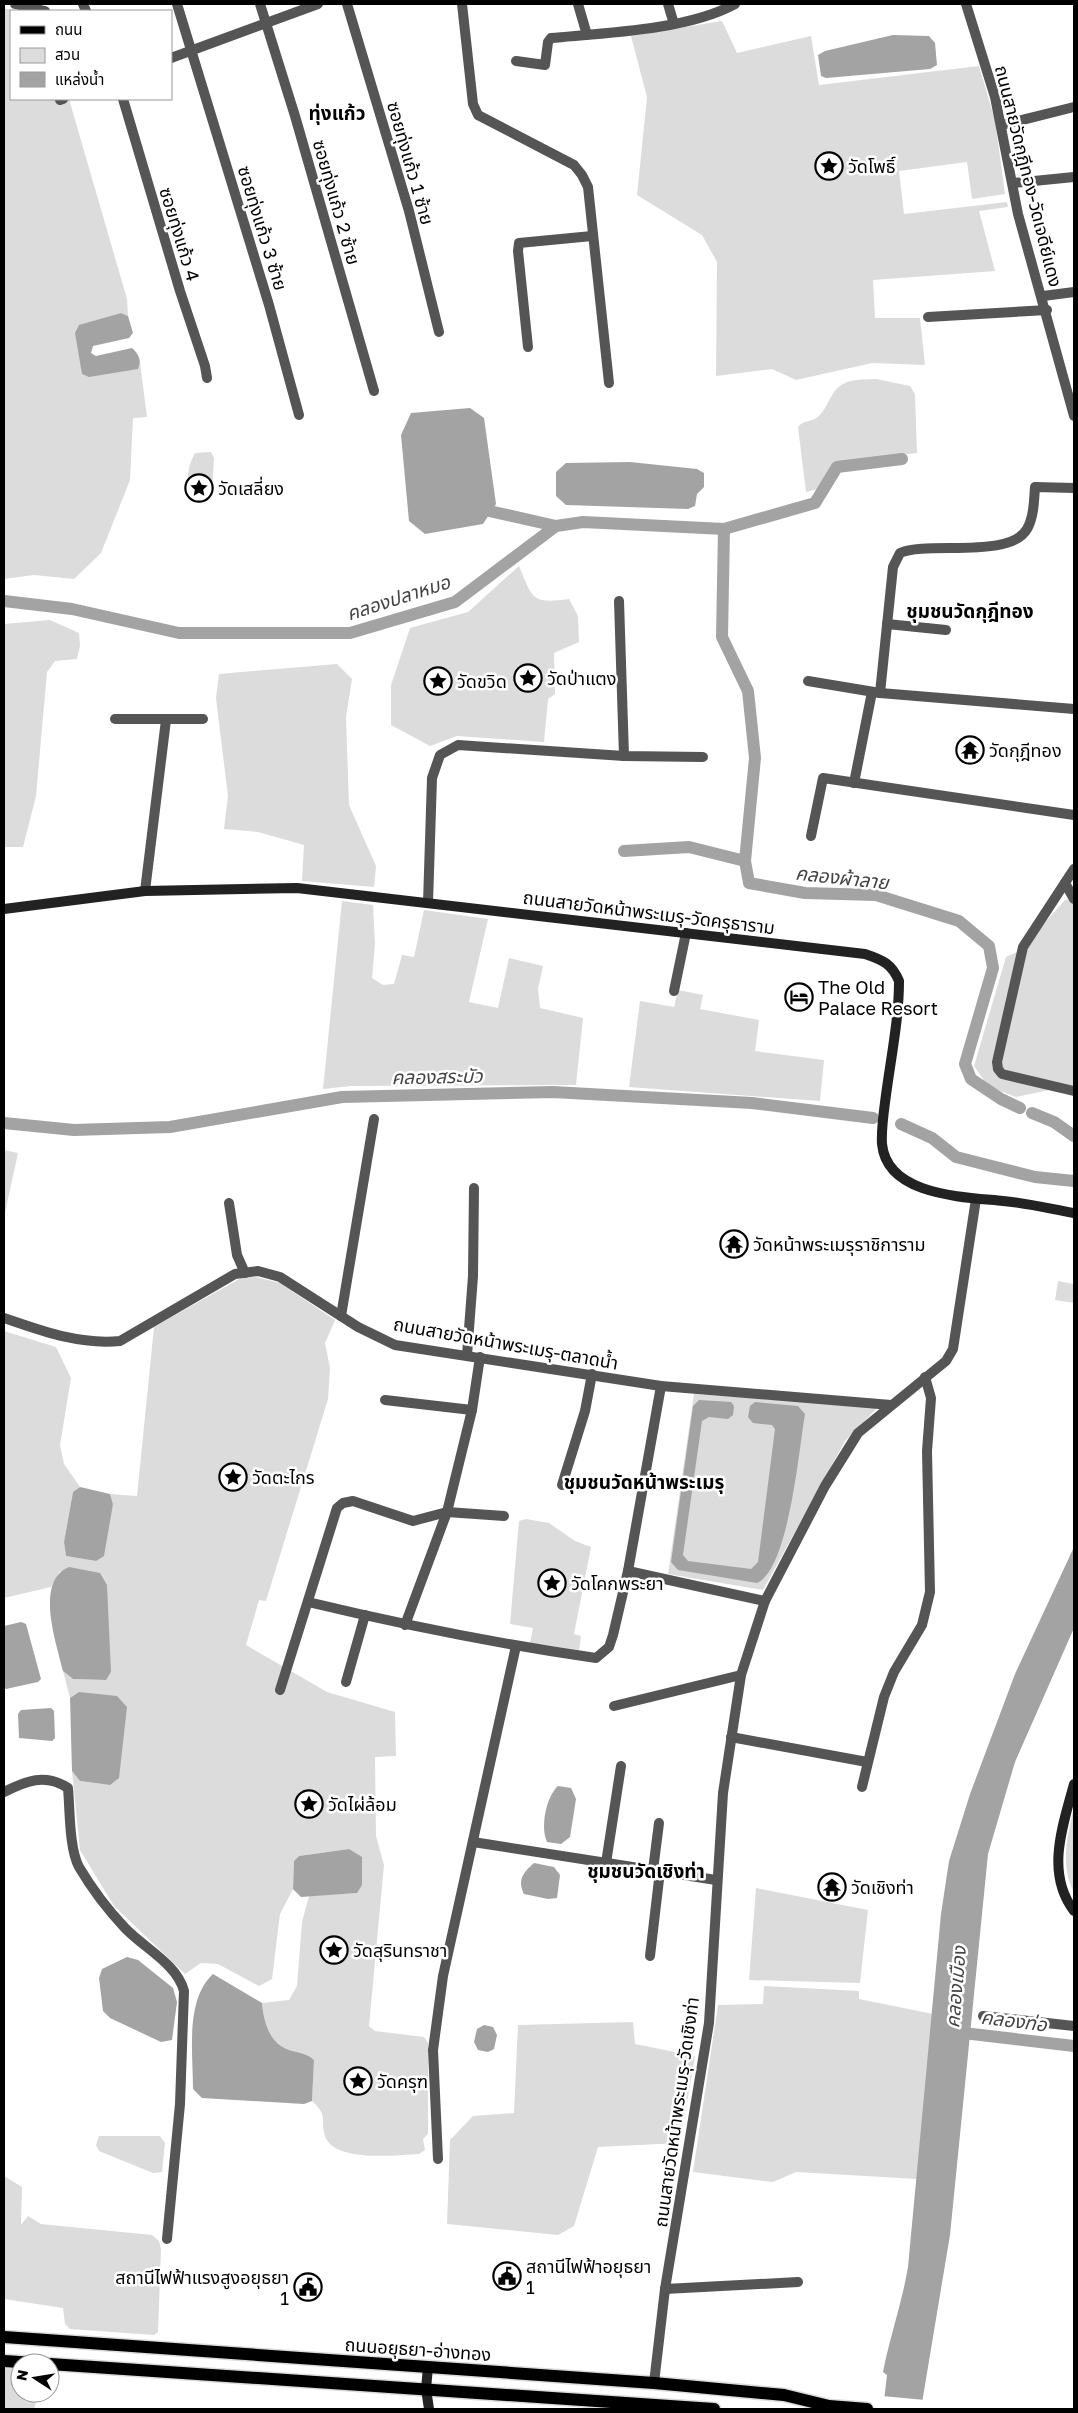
<svg xmlns="http://www.w3.org/2000/svg" width="1078" height="2413" font-family="'Golos Text','Noto Sans Thai',sans-serif">
<rect width="100%" height="100%" fill="#fff"/>
<!-- green -->
<g fill="#dcdcdc">
<polygon points="4,8 15,11 11,11 11,99 69,99 127,299 128,316 121,313 79,326 82,374 138,369 140,363 147,417 133,418 130,480 101,553 74,579 34,575 4,579"/>
<polygon points="722,21 737,53 811,36 819,85 979,66 995,120 1005,194 972,199 967,162 899,171 904,214 1007,202 1008,207 979,211 995,271 873,280 875,318 920,318 925,365 872,363 796,380 772,369 716,376 717,262 702,235 637,195 647,97 631,36"/>
<path d="M876,379L910,386L915,394L917,453L836,462L818,489L806,492L798,427C803,420 812,422 818,417C824,411 827,404 831,397C841,378 857,380 876,379Z"/>
<path d="M211,452L214,458L212,490L207,495L191,494C185,481 188,465 195,453Z"/>
<path d="M519,566C533,599 531,604 569,599L578,616L579,642L554,653L555,694L548,699L544,742L457,736L430,746L391,725V685L410,628L468,612Z"/>
<polygon points="50,620 79,633 80,646 77,659 55,661 47,672 36,796 23,847 4,847 4,624"/>
<polygon points="337,664 352,679 346,717 349,805 376,866 374,887 302,881 304,845 258,832 224,829 228,796 216,698 219,674"/>
<polygon points="1074,898 1074,1093 1049,1090 1016,1097 988,1086 974,1066 1006,957 1019,951 1065,900"/>
<polygon points="342,901 373,905 375,943 372,978 383,985 394,984 402,955 414,957 424,910 488,919 469,1002 498,1008 509,958 543,966 538,989 540,1008 583,1018 576,1085 351,1086 323,1089"/>
<polygon points="678,990 703,995 700,1009 759,1020 755,1051 824,1060 820,1101 629,1087 640,1001 674,1007"/>
<polygon points="4,1150 18,1153 4,1217"/>
<path d="M256,1277L280,1283L335,1320L325,1343L330,1368L328,1399L266,1601L259,1600L246,1645L327,1692L395,1712L396,1756L375,1757L376,1836L384,1865L369,2026L375,2031L424,2037L428,2043V2134L423,2139L425,2150L419,2154C397,2155 334,2163 325,2136C320,2118 329,2117 312,2101L314,2060C305,2051 291,2053 281,2046C268,2038 263,2017 262,2003L289,2000L297,1986L302,1922L309,1896L357,1893L349,1849L299,1856L294,1861L293,1889L280,1914L272,1979L259,1986L218,1964L201,1963L185,1974L114,1906L80,1850L72,1771L80,1781L110,1785L79,1692L70,1698L63,1671L73,1679L105,1680L111,1672L60,1571L51,1587L4,1598V1331L56,1347L71,1378L60,1445L64,1464L80,1487L73,1492L64,1542L66,1556L96,1561L113,1504L110,1494L137,1496L154,1327L241,1278Z"/>
<polygon points="1058,1281 1074,1284 1074,1303 1055,1300"/>
<polygon points="694,1394 878,1407 845,1441 763,1590 668,1574"/>
<polygon points="526,1519 549,1523 575,1541 591,1547 574,1634 581,1636 579,1650 530,1643 533,1628 510,1624 519,1521"/>
<path d="M1074,1807V1893C1060,1865 1067,1836 1074,1807Z"/>
<polygon points="756,1888 868,1910 860,1983 749,1980"/>
<polygon points="764,1986 859,1991 859,1999 933,2014 917,2179 796,2172 773,2182 693,2172 718,2005 763,2004"/>
<polygon points="633,2022 635,2044 695,2056 680,2143 598,2147 574,2226 558,2235 447,2224 450,2140 473,2116 514,2113 518,2025"/>
<polygon points="99,2136 160,2136 165,2143 162,2172 153,2173 99,2151 96,2145"/>
<polygon points="4,2176 22,2187 21,2225 28,2216 41,2224 152,2235 159,2241 161,2249 158,2332 154,2335 70,2329 65,2324 63,2308 4,2299"/>
<polygon points="4,2367 20,2368 20,2393 38,2393 34,2409 4,2409"/>
</g>
<!-- water -->
<g fill="#a3a3a3">
<polygon points="893,35 929,36 935,43 937,65 930,69 826,78 821,76 818,55 825,51"/>
<path d="M121,313L128,316L133,333L129,338L93,346L91,353L96,356L132,348C139,354 142,361 138,369L89,377L82,374L75,333L79,325Z"/>
<polygon points="470,408 484,418 496,504 483,524 425,534 409,521 401,435 411,413"/>
<polygon points="630,462 697,469 704,473 704,487 697,494 695,506 688,509 566,505 556,496 556,472 566,463"/>
<path d="M699,1400L731,1402L734,1406L733,1415L728,1419L709,1417L702,1421L683,1555L688,1561L751,1569L758,1562L775,1429L772,1425L753,1423L748,1417L750,1406L755,1402L798,1406L805,1414C799,1448 789,1569 757,1583L678,1570L671,1562L693,1406Z"/>
<polygon points="80,1487 110,1494 113,1504 104,1556 96,1561 66,1556 64,1542 73,1492"/>
<path d="M1074,1547V1628L1015,1762L988,1854L950,2235L921,2409H883L887,2375L883,2372C890,2336 902,2303 908,2267L941,1914L949,1861L970,1794L1015,1674Z"/>
<path d="M69,1567L100,1573L107,1585L111,1672L106,1680L73,1679L63,1671C57,1644 34,1581 69,1567Z"/>
<polygon points="21,1622 26,1624 41,1679 38,1682 6,1689 4,1688 4,1626"/>
<polygon points="79,1692 117,1696 127,1707 119,1778 110,1785 80,1781 72,1771 70,1698"/>
<polygon points="51,1708 54,1711 55,1738 52,1741 19,1738 18,1714 21,1710"/>
<path d="M558,1786L571,1788L576,1799L570,1837L561,1844L547,1842C540,1827 546,1797 558,1786Z"/>
<polygon points="349,1849 362,1857 362,1885 357,1893 301,1897 293,1889 294,1861 299,1856"/>
<path d="M534,1863L554,1867L560,1875L557,1898L548,1899L524,1894C517,1880 523,1873 534,1863Z"/>
<polygon points="127,1957 138,1960 173,1988 177,2002 172,2040 161,2042 110,2018 103,2011 99,1978 102,1969"/>
<path d="M213,1974L262,2003C263,2017 268,2038 281,2046C291,2053 305,2051 314,2060L312,2101L304,2104L202,2098L193,2089C193,2053 185,2000 213,1974Z"/>
<polygon points="484,2025 493,2027 497,2035 494,2049 488,2052 478,2050 474,2042 477,2029"/>
</g>
<!-- pier -->
<polygon fill="#fff" points="882,2396 925,2400 923,2409 880,2409"/>
<g fill="none" stroke-linecap="round" stroke-linejoin="round">
<!-- canal -->
<g stroke="#a3a3a3" stroke-width="12">
<polyline points="476,508 556,526"/>
<polyline points="724,529 722,637 748,691 755,758 745,861"/>
<polyline points="4,601 72,609 179,633 350,633 455,602 556,526 583,522 724,529 815,503 837,467 902,459"/>
<polyline points="624,851 689,847 745,861 749,883 805,893 876,895 959,921 989,946 993,968 965,1064 971,1079 1001,1099 1020,1108"/>
<polyline points="1032,1113 1054,1122 1074,1136"/>
<polyline points="4,1123 74,1130 170,1127 342,1097 553,1092 752,1103 873,1118"/>
<polyline points="901,1124 932,1138 956,1157 1035,1177 1074,1181"/>
<polyline points="955,2032 1074,2046"/>
</g>
<!-- primary casing -->
<g stroke="#dbdbdb" stroke-width="15">
<g id="primary">
<polyline points="4,2337 654,2383 784,2395 829,2406 867,2409"/>
<polyline points="4,2361 35,2363"/>
<polyline points="50,2364 714,2409"/>
</g>
</g>
<!-- street -->
<g stroke="#555" stroke-width="10">
<polyline points="15,4 45,11"/>
<polyline points="83,4 86,11"/>
<polyline points="177,4 269,305 299,415"/>
<polyline points="260,4 295,116 374,391"/>
<polyline points="347,4 409,211 439,332"/>
<polyline points="462,4 473,104 478,115 574,165 582,175 588,187 609,383"/>
<polyline points="578,4 587,35"/>
<polyline points="668,4 674,24"/>
<polyline points="966,4 995,97 1018,214 1074,416"/>
<polyline points="171,58 318,4"/>
<path d="M516,61L545,65L548,42L551,38C606,33 687,30 735,4"/>
<polyline points="123,99 180,291 205,366 207,378"/>
<polyline points="60,100 63,99"/>
<polyline points="1002,125 1074,107"/>
<polyline points="1013,183 1074,177"/>
<polyline points="1043,296 1074,292"/>
<polyline points="928,317 1047,310"/>
<polyline points="528,347 518,251 519,243 592,236"/>
<polyline points="619,601 624,756"/>
<polyline points="887,624 946,630"/>
<polyline points="808,681 880,693 1074,709"/>
<path d="M880,693L893,567L900,553C928,541 1010,559 1027,529C1034,517 1034,500 1035,487L1074,488"/>
<polyline points="115,719 203,719"/>
<polyline points="854,783 872,692"/>
<polyline points="811,836 823,778 1074,815"/>
<polyline points="1074,869 1023,947 997,1062 998,1069 1002,1074 1074,1091"/>
<polyline points="1065,883 1074,899"/>
<polyline points="145,891 166,720"/>
<polyline points="428,903 432,778 440,755 458,745 624,756 703,757"/>
<polyline points="674,991 686,933"/>
<polyline points="229,1203 237,1255 245,1273"/>
<polyline points="341,1316 374,1119"/>
<path d="M4,1318C42,1331 79,1345 120,1341L235,1274L258,1271L280,1277L358,1327L395,1345L661,1386L891,1405"/>
<polyline points="467,1355 473,1276 474,1188"/>
<polyline points="385,1400 472,1410"/>
<polyline points="562,1485 585,1411 592,1374"/>
<polyline points="628,1571 765,1601"/>
<path d="M308,1602C404,1625 499,1644 596,1658L609,1647L613,1635L628,1571L661,1386"/>
<polyline points="405,1625 447,1512 472,1410 480,1357"/>
<polyline points="346,1682 365,1615"/>
<polyline points="280,1690 337,1508 343,1503 353,1501 413,1521 447,1512 504,1516"/>
<polyline points="614,1706 741,1675"/>
<polyline points="731,1737 867,1762"/>
<polyline points="862,1787 884,1697 894,1672 922,1625 930,1592 927,1451 931,1398 925,1377"/>
<path d="M4,1792C26,1781 45,1773 68,1788C70,1810 69,1848 79,1867C92,1889 108,1910 125,1928C144,1948 177,1964 184,1991L180,2104L167,2239"/>
<polyline points="473,1842 716,1880"/>
<polyline points="606,1863 621,1766"/>
<polyline points="653,1870 659,1823"/>
<polyline points="650,1956 660,1871"/>
<polyline points="983,2016 1074,2026"/>
<polyline points="438,2159 433,2050 443,1976 516,1646"/>
<polyline points="665,2289 798,2282"/>
<polyline points="654,2383 665,2289 709,2023 723,1793 741,1675 765,1601 825,1486 858,1433 946,1361 953,1349 976,1199"/>
</g>
<!-- secondary -->
<g stroke="#222" stroke-width="10">
<path d="M4,909L145,891L297,888L865,954C883,960 892,964 899,981C899,1019 891,1057 886,1095C884,1110 881,1129 882,1144C887,1196 964,1197 1003,1201C1027,1203 1051,1209 1074,1213"/>
<path d="M1074,1784C1063,1825 1045,1873 1074,1911"/>
<polyline points="428,2367 426,2389 429,2409"/>
</g>
<!-- primary -->
<use href="#primary" stroke="#000" stroke-width="12"/>
</g>
<!-- icons -->
<defs>
<g id="sight-ring" transform="scale(1.4375)"><circle r="9.5" fill="#fff" stroke="#000" stroke-width="1.5"/><path d="M0-6L1.8-2.2L6-1.7L2.9 1.2L3.7 5.4L0 3.3L-3.7 5.4L-2.9 1.2L-6-1.7L-1.8-2.2Z" fill="#000"/></g>
<g id="temple-ring" transform="scale(1.4375)"><circle r="9.5" fill="#fff" stroke="#000" stroke-width="1.5"/><path d="M0-6L5-2H3V0L6.5 2.5H4V6H1.5V3h-3V6H-4V2.5H-6.5L-3 0V-2H-5Z" fill="#000"/></g>
<g id="hotel-ring" transform="scale(1.4375)"><circle r="9.5" fill="#fff" stroke="#000" stroke-width="1.5"/><path d="M-6-4.5h1.5V1H6V5H4.5V3h-9V5H-6ZM-4 0a1.8 1.8 0 1 1 3.6 0ZM.5 0V-2.5h3Q6-2.5 6 0Z" fill="#000"/></g>
<g id="civic-ring" transform="scale(1.4375)"><circle r="9.5" fill="#fff" stroke="#000" stroke-width="1.5"/><path d="M-.6-6.5H3V-4.5H.6V-3L4-1V1h2V6H-6V1h2V-1L-.6-3ZM-1.2 2.5V6h2.4V2.5Z" fill="#000"/></g>
</defs>
<g fill-rule="evenodd">
<use href="#sight-ring" x="829" y="166"/>
<use href="#sight-ring" x="199" y="488"/>
<use href="#sight-ring" x="528" y="678"/>
<use href="#sight-ring" x="438" y="681"/>
<use href="#temple-ring" x="970" y="750"/>
<use href="#hotel-ring" x="799" y="997"/>
<use href="#temple-ring" x="734" y="1244"/>
<use href="#sight-ring" x="233" y="1477"/>
<use href="#sight-ring" x="552" y="1583"/>
<use href="#sight-ring" x="309" y="1804"/>
<use href="#temple-ring" x="832" y="1887"/>
<use href="#sight-ring" x="334" y="1950"/>
<use href="#sight-ring" x="358" y="2081"/>
<use href="#civic-ring" x="507" y="2276"/>
<use href="#civic-ring" x="308" y="2287"/>
</g>
<g text-anchor="middle" dominant-baseline="central" stroke-width="5" stroke-linejoin="round" paint-order="stroke">
<!-- street labels -->
<g font-size="18" fill="#000" stroke="#fff">
<text transform="translate(411 163) rotate(74)">ซอยทุ่งแก้ว 1 ซ้าย</text>
<text transform="translate(1029 176) rotate(76)">ถนนสายวัดกุฎีทอง-วัดเจดีย์แดง</text>
<text transform="translate(337 202) rotate(74)">ซอยทุ่งแก้ว 2 ซ้าย</text>
<text transform="translate(263 228) rotate(73)">ซอยทุ่งแก้ว 3 ซ้าย</text>
<text transform="translate(180 234) rotate(73)">ซอยทุ่งแก้ว 4</text>
<text transform="translate(649 912) rotate(7)">ถนนสายวัดหน้าพระเมรุ-วัดครุธาราม</text>
<text transform="translate(506 1343) rotate(10)">ถนนสายวัดหน้าพระเมรุ-ตลาดน้ำ</text>
<text transform="translate(676 2112) rotate(-82)">ถนนสายวัดหน้าพระเมรุ-วัดเชิงท่า</text>
<text transform="translate(418 2349) rotate(4)">ถนนอยุธยา-อ่างทอง</text>
</g>
<!-- poi labels -->
<g font-size="18" fill="#000" stroke="#fff" text-anchor="start">
<text x="848" y="166">วัดโพธิ์</text>
<text x="218" y="488">วัดเสลี่ยง</text>
<text x="547" y="678">วัดป่าแตง</text>
<text x="457" y="681">วัดขวิด</text>
<text x="989" y="750">วัดกุฎีทอง</text>
<text x="818" y="987">The Old<tspan x="818" dy="21">Palace Resort</tspan></text>
<text x="753" y="1244">วัดหน้าพระเมรุราชิการาม</text>
<text x="252" y="1477">วัดตะไกร</text>
<text x="571" y="1583">วัดโคกพระยา</text>
<text x="328" y="1804">วัดไผ่ล้อม</text>
<text x="851" y="1887">วัดเชิงท่า</text>
<text x="353" y="1950">วัดสุรินทราชา</text>
<text x="377" y="2081">วัดครุฑ</text>
<text x="526" y="2266">สถานีไฟฟ้าอยุธยา<tspan x="526" dy="21">1</tspan></text>
<text x="289" y="2277" text-anchor="end">สถานีไฟฟ้าแรงสูงอยุธยา<tspan x="289" dy="21">1</tspan></text>
</g>
<!-- neighbourhood labels -->
<g font-size="19" font-weight="bold" fill="#000" stroke="#fff">
<text x="337" y="112">ทุ่งแก้ว</text>
<text x="970" y="610">ชุมชนวัดกุฎีทอง</text>
<text x="644" y="1481">ชุมชนวัดหน้าพระเมรุ</text>
<text x="646" y="1870">ชุมชนวัดเชิงท่า</text>
</g>
<!-- water labels -->
<g font-size="19" font-style="italic" fill="#444" stroke="#fff">
<text transform="translate(398 597) rotate(-18)">คลองปลาหมอ</text>
<text transform="translate(842 877) rotate(6)">คลองผ้าลาย</text>
<text transform="translate(437 1076) rotate(-1)">คลองสระบัว</text>
<text transform="translate(955 1987) rotate(-85)">คลองเมือง</text>
<text transform="translate(1014 2020) rotate(7)">คลองท่อ</text>
</g>
</g>
<!-- border -->
<rect width="1078" height="2413" fill="none" stroke="#000000" stroke-width="10"/>
<!-- legend -->
<rect x="10" y="10" width="162" height="90" fill="#ffffff" stroke="#999999"/>
<rect x="20" y="26" width="25" height="8" fill="#000000" stroke="#999999"/>
<text x="55" y="35" font-size="15" fill="#000000">ถนน</text>
<rect x="20" y="48" width="25" height="15" fill="#dcdcdc" stroke="#999999"/>
<text x="55" y="60" font-size="15" fill="#000000">สวน</text>
<rect x="20" y="72" width="25" height="15" fill="#a3a3a3" stroke="#999999"/>
<text x="55" y="85" font-size="15" fill="#000000">แหล่งน้ำ</text>
<!-- north arrow -->
<g transform="translate(35 2378) rotate(282)"><circle r="24" fill="#ffffff" stroke="#999999"/>
<path d="M0-4L9 19L0 12L-9 19Z" fill="#000000"/>
<text y="-8" font-size="14" font-weight="bold" text-anchor="middle" fill="#000000">N</text>
</g>
</svg>
